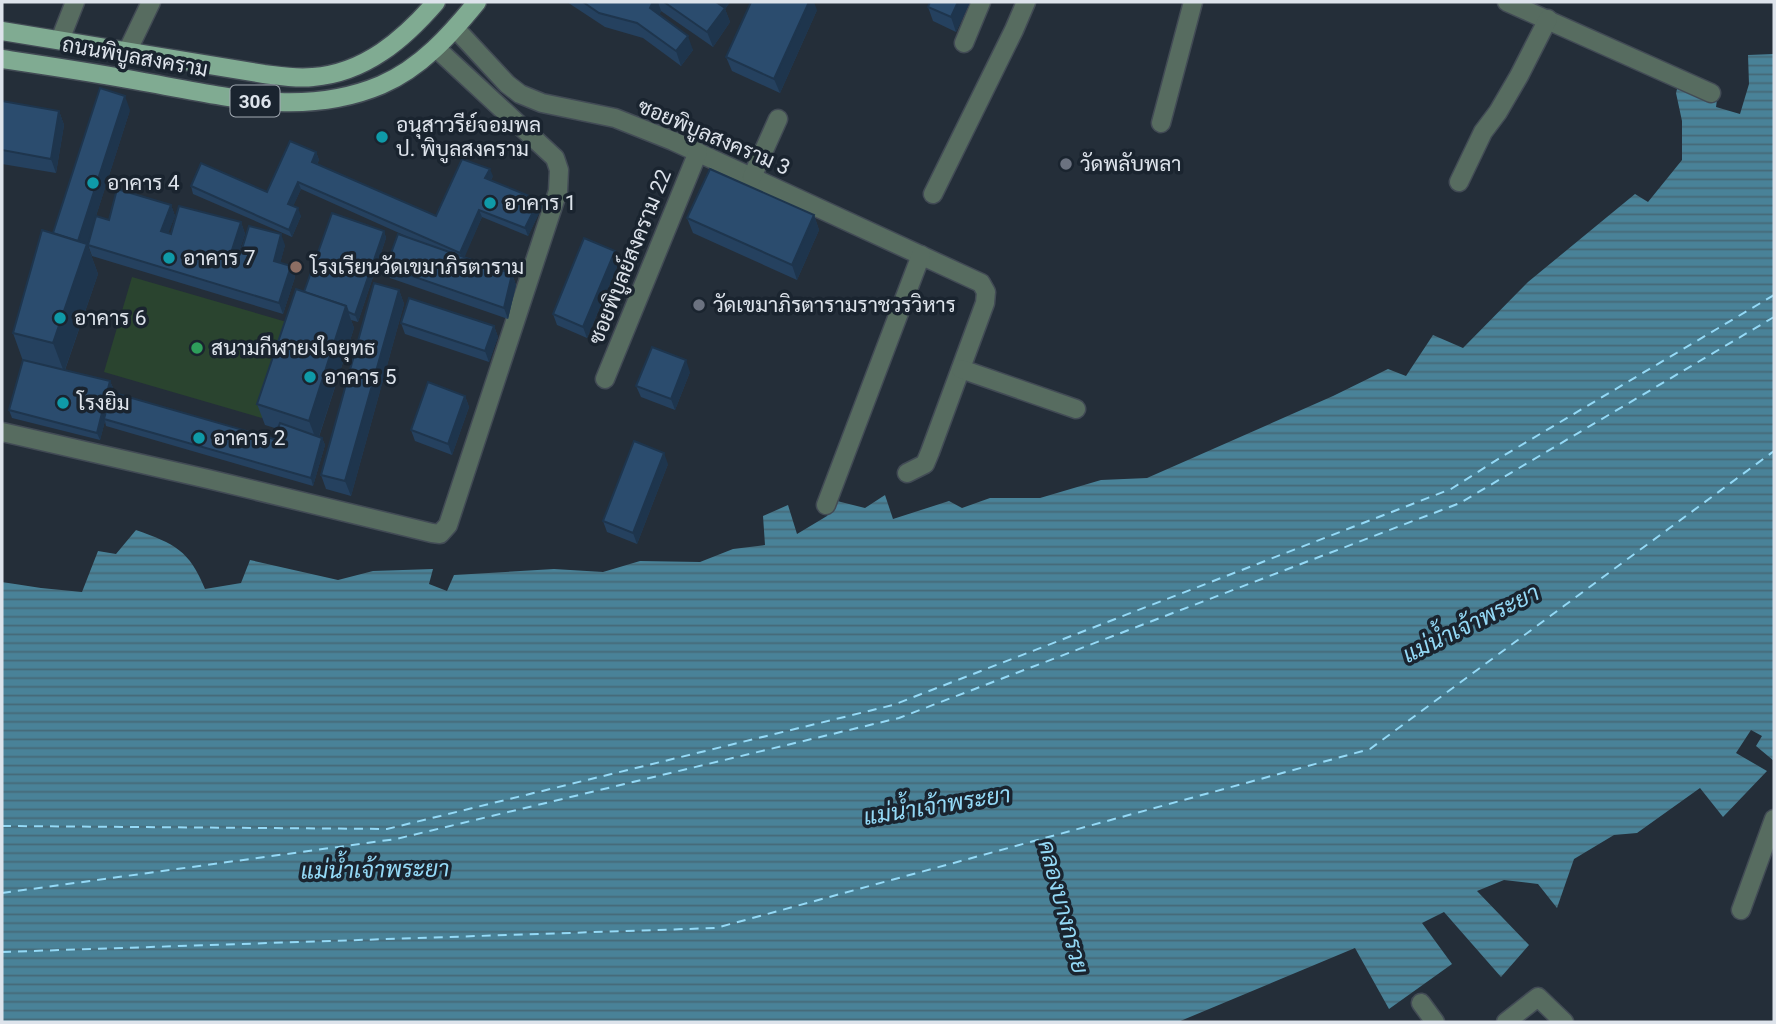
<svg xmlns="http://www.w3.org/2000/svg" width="1776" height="1024" font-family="Roboto,Sarabun,sans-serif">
<defs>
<pattern id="water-rules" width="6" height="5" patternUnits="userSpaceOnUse" patternTransform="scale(1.75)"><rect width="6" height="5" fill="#498298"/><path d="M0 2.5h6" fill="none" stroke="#466977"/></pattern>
</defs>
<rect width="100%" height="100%" fill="#242e39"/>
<!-- grass -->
<polygon fill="#2a442f" points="132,277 290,323 262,418 104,372"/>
<!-- water -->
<path fill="url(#water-rules)" d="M1774,54V761L1756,746L1762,736L1751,730L1736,753L1767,771L1723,817L1700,788L1637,833L1614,835L1574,859L1557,908L1538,884L1504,880L1477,891L1529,945L1501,977L1444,912L1422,923L1452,964L1389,1009L1355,948L1178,1022H2V582L41,588L82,592L98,551L116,554L136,530C175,544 189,550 205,589L241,583L250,560L338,580L373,571L433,569L429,584L447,591L454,575L554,569L603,572L640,561L700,562L733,549L765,545L763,516L788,505L797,534L827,516L837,501L865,508L885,495L893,519L949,501L962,508L990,498H1040L1101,480L1147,478L1333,396L1388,369L1406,376L1433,335L1463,348L1528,282L1635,194L1648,202L1682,160V121L1676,93L1680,78L1718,92L1716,107L1740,114L1749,84L1748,55Z"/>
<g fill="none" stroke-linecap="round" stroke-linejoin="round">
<!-- ferry -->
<g stroke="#94d9f6" stroke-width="2" stroke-dasharray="9 7" stroke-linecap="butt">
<polyline points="2,826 387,829 893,705 1451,489 1503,456 1774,295"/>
<polyline points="2,893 396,839 899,718 1460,503 1774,317"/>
<polyline points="2,952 716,928 1370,749 1774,451"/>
</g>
<!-- minor casing -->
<g stroke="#424b55" stroke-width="21">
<g id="minor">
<polyline points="1507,2 1711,93"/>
<polyline points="455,28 507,84 520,94 542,103 615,118 673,141 981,283 986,292 985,303 930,452 925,464 907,473"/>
<polyline points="60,40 75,2"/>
<polyline points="964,43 981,2"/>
<polyline points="127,52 151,2"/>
<polyline points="1161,123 1193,2"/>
<polyline points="752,177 778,119"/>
<polyline points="1459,182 1483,132 1498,112 1519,76 1548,19"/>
<polyline points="933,194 1014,30 1026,2"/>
<polyline points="961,369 1076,409"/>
<polyline points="605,379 698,152"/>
<polyline points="2,432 208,479 432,533 440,534 448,525 558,191 559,170 555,158 436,48"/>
<polyline points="826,505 921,255"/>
<polyline points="1741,910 1774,819"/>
<polyline points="1421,1003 1435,1022"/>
<polyline points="1506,1022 1538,997 1564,1022"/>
</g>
</g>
<!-- primary casing -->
<g stroke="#424b55" stroke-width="21">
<g id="primary">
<path d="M2,31L264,74C280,76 296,79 313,77C365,73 404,39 436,2"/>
<path d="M2,59C49,66 97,73 144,82C224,96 303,118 381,85C421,68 451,34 477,2"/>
</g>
</g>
<!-- minor -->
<use href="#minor" stroke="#576c60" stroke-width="18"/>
<!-- primary -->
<use href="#primary" stroke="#80ab92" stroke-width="18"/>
</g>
<!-- wall -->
<g fill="#25415f">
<polygon points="567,2 730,2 725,9 730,22 713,47 661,11 659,15 693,50 681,66 643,38 605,27"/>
<polygon points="930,2 970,2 956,32 933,21 928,7"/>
<polygon points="817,10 780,93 732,71 726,57"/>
<polygon points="2,101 59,111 64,125 56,173 2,164"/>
<polygon points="130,110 87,244 98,274 65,370 110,381 113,388 112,392 274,439 278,429 265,425 257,404 304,292 384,231 386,238 358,322 351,320 354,328 319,437 322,438 325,445 313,486 106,426 105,421 100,440 12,418 9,410 23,361 13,333"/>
<polygon points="316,152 319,160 317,164 436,216 493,176 491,180 539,200 542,207 528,236 482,217 464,257 512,274 516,285 508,319 390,278 386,267 417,241 301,189 293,206 301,216 292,237 193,194 191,186 267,192"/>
<polygon points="171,205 175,216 168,233 171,234 241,222 245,234 239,252 285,245 280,263 291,266 295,277 283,314 92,256 88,245 109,220"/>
<polygon points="814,215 819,230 797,280 693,233 687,218"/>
<polygon points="615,251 619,262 587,338 557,325 553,314"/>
<polygon points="399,290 404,304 351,496 326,489 321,475"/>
<polygon points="401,323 494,326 498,337 489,362 405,334"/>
<polygon points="690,372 675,410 641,397 636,386"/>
<polygon points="465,396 469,407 452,455 415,441 411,430"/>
<polygon points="668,464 637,544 607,532 603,521"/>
</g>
<!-- shaded-wall -->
<g fill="#1e354d">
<polygon points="653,2 658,2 661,11 655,22 650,8"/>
<polygon points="718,2 730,2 725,9 730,22 713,47 707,32"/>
<polygon points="809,2 814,2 817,10 780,93 774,79"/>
<polygon points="958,2 970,2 956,32 951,17"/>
<polygon points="688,36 693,50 681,66 676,51"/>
<polygon points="125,96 130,110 81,263 87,244 98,274 64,372 53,343 75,249"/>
<polygon points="59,111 64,125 56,173 51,159"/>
<polygon points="316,152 319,160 314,170 312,162"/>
<polygon points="490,169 493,176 488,186 485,178"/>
<polygon points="298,182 301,189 291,211 288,204"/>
<polygon points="539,200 542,207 528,236 525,228"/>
<polygon points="171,205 175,216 165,242 161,231"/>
<polygon points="298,208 301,216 292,237 289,230"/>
<polygon points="479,210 482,217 463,261 460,253"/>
<polygon points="814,215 819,230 797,280 792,265"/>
<polygon points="241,222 245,234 236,261 232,250"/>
<polygon points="384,231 386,238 358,322 355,315"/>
<polygon points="281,234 285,245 278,272 274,261"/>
<polygon points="615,251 619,262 587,338 583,327"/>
<polygon points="291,266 295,277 283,314 279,303"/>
<polygon points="512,274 516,285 508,319 504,308"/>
<polygon points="399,290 404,304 351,496 345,481"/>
<polygon points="346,306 354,328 317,442 309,421"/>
<polygon points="494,326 498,337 489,362 485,351"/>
<polygon points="686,360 690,372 675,410 671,399"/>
<polygon points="110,381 113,388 105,419 104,419 105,421 100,440 97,433"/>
<polygon points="465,396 469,407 452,455 448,444"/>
<polygon points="322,438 325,445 313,486 311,478"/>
<polygon points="664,453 668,464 637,544 633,533"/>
</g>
<!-- building -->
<g fill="#2b4c6e" stroke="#1e354d" stroke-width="2">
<polygon points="583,2 653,2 650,8 688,36 676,51 637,23 599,13"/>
<polygon points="664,2 716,2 725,8 707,32"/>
<polygon points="751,2 809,2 774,79 726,57"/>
<polygon points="930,2 958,2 951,17 928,7"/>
<polygon points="100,88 125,96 78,241 53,233"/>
<polygon points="2,101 59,111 51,159 2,150"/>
<polygon points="290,141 316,152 312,162 436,216 462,159 490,169 485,178 539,200 525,228 479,210 460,253 298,182 288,204 298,208 289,230 191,186 201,163 267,192"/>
<polygon points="710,169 814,215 792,265 687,218"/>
<polygon points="117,189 171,205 161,231 171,234 179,206 241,222 232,250 241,252 249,226 281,234 274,261 291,266 279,303 88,245 96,216 109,220"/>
<polygon points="332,213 384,231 355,315 348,312 346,306 304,292"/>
<polygon points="42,230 87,244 53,343 13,333"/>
<polygon points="398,234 512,274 504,308 386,267"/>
<polygon points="584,238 615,251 583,327 553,314"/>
<polygon points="374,283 399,290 345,481 321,475"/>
<polygon points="296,289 346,306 309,421 257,404"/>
<polygon points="409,298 494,326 485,351 401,323"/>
<polygon points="652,347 686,360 671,399 636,386"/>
<polygon points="23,360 110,381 97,433 9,410"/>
<polygon points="428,382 465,396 448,444 411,430"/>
<polygon points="111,392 274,439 280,423 322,438 311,478 104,419"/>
<polygon points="634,441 664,453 633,533 603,521"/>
</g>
<!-- markers -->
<g fill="#0f9aa8" stroke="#1a242f" stroke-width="2.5">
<circle cx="382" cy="137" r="7"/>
<circle cx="93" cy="183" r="7"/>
<circle cx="490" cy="203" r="7"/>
<circle cx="169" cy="258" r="7"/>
<circle cx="60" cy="318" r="7"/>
<circle cx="310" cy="377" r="7"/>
<circle cx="63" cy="403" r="7"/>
<circle cx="199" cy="438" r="7"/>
</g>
<g fill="#6b7280" stroke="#1a242f" stroke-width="2.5">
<circle cx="1066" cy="164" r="7"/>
<circle cx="699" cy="305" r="7"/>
</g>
<circle fill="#8d6e63" stroke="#1a242f" stroke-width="2.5" cx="296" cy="267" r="7"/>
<circle fill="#2e9e5b" stroke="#1a242f" stroke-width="2.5" cx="197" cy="348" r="7"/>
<g text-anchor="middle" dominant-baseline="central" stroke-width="7" stroke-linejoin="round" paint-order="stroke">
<!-- shield labels -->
<rect fill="#1a242f" stroke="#a2aab3" stroke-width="2" x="230.5" y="85.5" width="49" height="31" rx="5"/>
<g font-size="19" font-weight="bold" fill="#dde3eb">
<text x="255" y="101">306</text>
</g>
<!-- street labels -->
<g font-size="21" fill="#dde3eb" stroke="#1a242f">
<text transform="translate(135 57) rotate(10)">ถนนพิบูลสงคราม</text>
<text transform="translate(714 137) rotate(23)">ซอยพิบูลสงคราม 3</text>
<text transform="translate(630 257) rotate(-68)">ซอยพิบูลย์สงคราม 22</text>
</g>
<!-- poi labels -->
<g font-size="21" fill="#dde3eb" stroke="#1a242f" text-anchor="start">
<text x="396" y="125">อนุสาวรีย์จอมพล<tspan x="396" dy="24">ป. พิบูลสงคราม</tspan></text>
<text x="1080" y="164">วัดพลับพลา</text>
<text x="107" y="183">อาคาร 4</text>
<text x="504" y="203">อาคาร 1</text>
<text x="183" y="258">อาคาร 7</text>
<text x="310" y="267">โรงเรียนวัดเขมาภิรตาราม</text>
<text x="713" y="305">วัดเขมาภิรตารามราชวรวิหาร</text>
<text x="74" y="318">อาคาร 6</text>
<text x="211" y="348">สนามกีฬายงใจยุทธ</text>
<text x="324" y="377">อาคาร 5</text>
<text x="77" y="403">โรงยิม</text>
<text x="213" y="438">อาคาร 2</text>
</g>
<!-- water labels -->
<g font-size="23" font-style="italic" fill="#94d9f6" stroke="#1a242f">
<text transform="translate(1471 624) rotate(-26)">แม่น้ำเจ้าพระยา</text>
<text transform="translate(937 806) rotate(-9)">แม่น้ำเจ้าพระยา</text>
<text transform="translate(375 870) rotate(-1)">แม่น้ำเจ้าพระยา</text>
<text transform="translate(1063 907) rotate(75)">คลองบางกรวย</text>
</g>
</g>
<!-- border -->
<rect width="1776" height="1024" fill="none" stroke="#dde3eb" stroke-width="7"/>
</svg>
